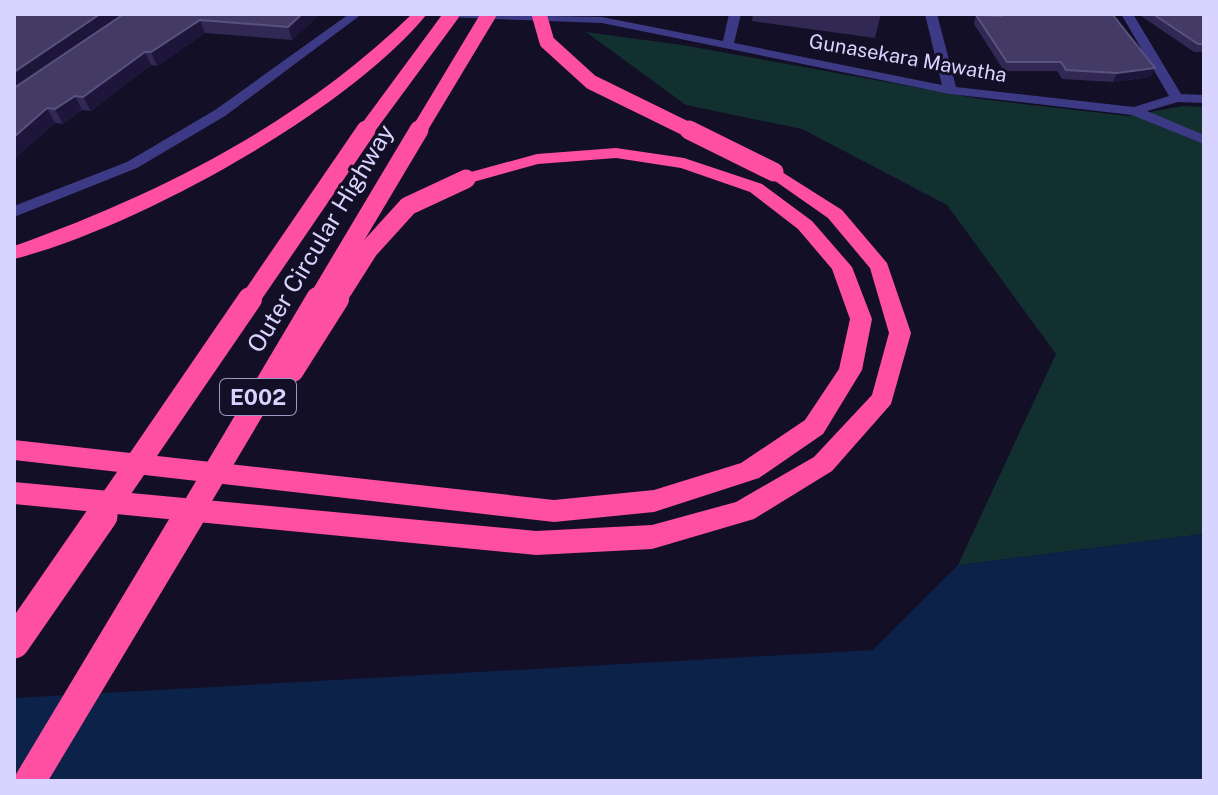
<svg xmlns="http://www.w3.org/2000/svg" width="1218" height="795" font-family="'Public Sans',sans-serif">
<rect width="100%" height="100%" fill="#130f26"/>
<!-- green -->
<polygon fill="#12302f" points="586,32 682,45 980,99 1128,116 1183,106 1204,107 1204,534 958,565 1056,354 947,205 802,129 686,105"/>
<!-- water -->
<polygon fill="#0c2248" points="1204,534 1204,781 14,781 14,698 873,650 958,565"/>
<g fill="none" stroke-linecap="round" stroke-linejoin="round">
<!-- minor -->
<g fill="#3d3a85" fill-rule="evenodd">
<polygon points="349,14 362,14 225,116 137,168 14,217 14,206 127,162 215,110"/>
<polygon points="436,14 602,17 723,41 729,14 741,14 734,43 942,85 925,14 937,14 956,87 1134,107 1169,96 1121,14 1133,14 1181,94 1204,95 1204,103 1178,102 1147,111 1204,135 1204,144 1132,115 950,94 602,23 442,17"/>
</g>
<!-- highway -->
<g fill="#ff4fa3" fill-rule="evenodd">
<path d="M412,14H427C347,112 136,228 14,259V246C160,194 300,123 412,14Z"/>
<polygon points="616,148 684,158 762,184 812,221 852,267 872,319 862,370 823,434 759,478 654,512 554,522 14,460 14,440 554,500 654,490 741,463 805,420 839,369 850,319 832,269 798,229 750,192 681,168 616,158 538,164 466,184 457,179 460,175 537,154"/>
<polygon points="774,167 842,210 887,263 911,333 891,404 832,471 754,519 652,549 536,555 14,504 14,482 536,531 652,525 736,502 814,457 872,395 889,333 870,268 828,218 768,176 765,172"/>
</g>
<!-- highway-bridge-far3 -->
<g stroke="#ff4fa3" stroke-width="15">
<polyline points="539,14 547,42 591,82 693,132"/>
<polyline points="365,132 452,14"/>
<polyline points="418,132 489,14"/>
</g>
<!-- highway-bridge-far2 -->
<g stroke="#ff4fa3" stroke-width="19">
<polyline points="689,130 774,172"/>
<polyline points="249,301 366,130"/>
<polyline points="317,301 419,130"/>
<polyline points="336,301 369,249 408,206 466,179"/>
</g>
<!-- highway-bridge-far1 -->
<g stroke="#ff4fa3" stroke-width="24">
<polyline points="292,370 337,299"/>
<polyline points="100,518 250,299"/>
<polyline points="188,518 318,299"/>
</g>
<!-- highway-bridge -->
<g stroke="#ff4fa3" stroke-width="31">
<polyline points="14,643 102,516"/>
<polyline points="30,781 189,516"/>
</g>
</g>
<!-- wall -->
<g fill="#312854">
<polygon points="14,14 320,14 292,40 205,33 157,66 151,65 91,111 82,110 63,124 55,123 14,159"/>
<polygon points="753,14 881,14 875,38 752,21"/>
<polygon points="989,14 1112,14 1155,68 1150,77 1113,82 1062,79 1057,71 1004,71 974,24 976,15 990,15"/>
<polygon points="1138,14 1204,14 1204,52 1194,52"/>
</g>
<!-- shaded-wall -->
<g fill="#1d163a">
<polygon points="100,14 125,14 14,91 14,72"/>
<polygon points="302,14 320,14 292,40 288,27"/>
<polygon points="200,20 205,33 157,66 151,52"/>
<polygon points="145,52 151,65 91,111 83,97"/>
<polygon points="1155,68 1150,77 1113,82 1117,73"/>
<polygon points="75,96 82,110 63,124 55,109"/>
<polygon points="47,108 55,123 14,159 14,137"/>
</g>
<!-- building -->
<g fill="#433a66" stroke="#5a527e" stroke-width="2">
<polygon points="14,14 100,14 14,72"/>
<polygon points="124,14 302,14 288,27 200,20 151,52 145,52 83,97 75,96 55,109 47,108 14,137 14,88"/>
<polygon points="1000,14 1112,14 1155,68 1117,73 1066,70 1061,62 1007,62 976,15 1001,16"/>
<polygon points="1153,14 1204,14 1204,44 1198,44"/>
</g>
<g text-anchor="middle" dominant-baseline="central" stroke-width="6" stroke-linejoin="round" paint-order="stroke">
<!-- far-street labels -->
<g font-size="20" fill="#d9d4ff" stroke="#130f26">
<text transform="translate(908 58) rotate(10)">Gunasekara Mawatha</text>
</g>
<!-- shield labels -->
<rect fill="#130f26" stroke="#9e99be" stroke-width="2" x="220" y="379" width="76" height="36" rx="6"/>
<g font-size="22" font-weight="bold" fill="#d9d4ff">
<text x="258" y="397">E002</text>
</g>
<!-- street labels -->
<g font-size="24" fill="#d9d4ff" stroke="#130f26">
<text transform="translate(320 238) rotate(-59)">Outer Circular Highway</text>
</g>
</g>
<!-- border -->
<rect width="1218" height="795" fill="none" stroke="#d9d4ff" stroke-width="32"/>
</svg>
